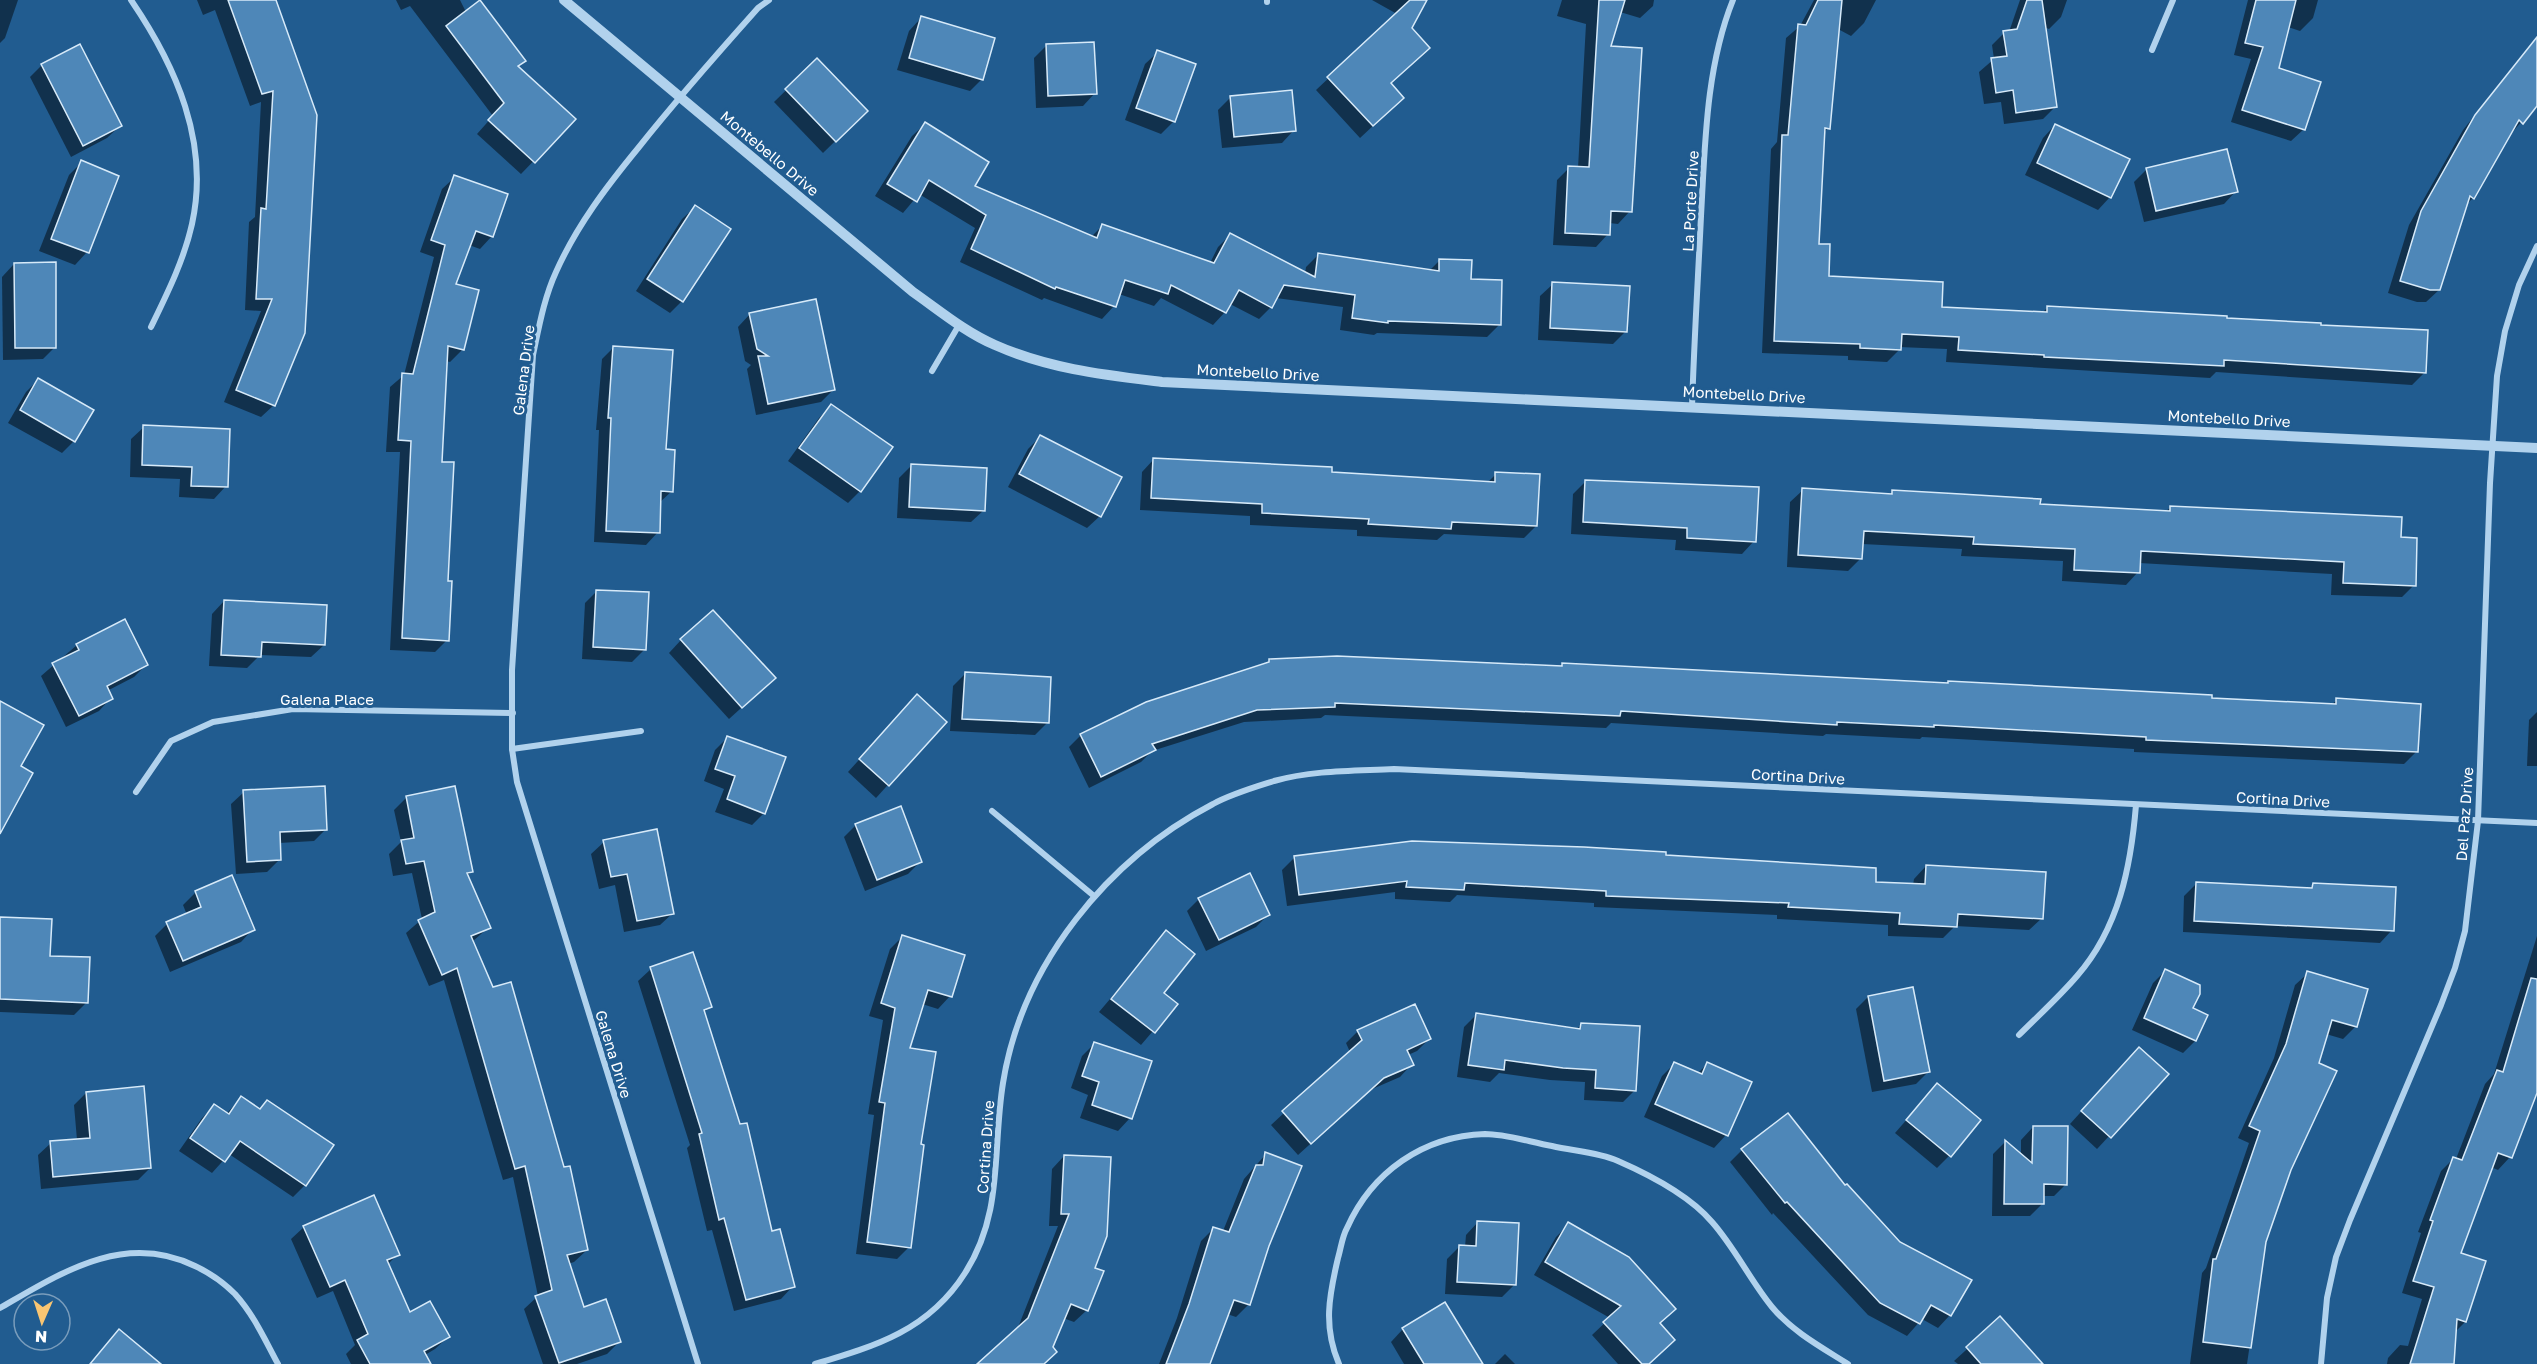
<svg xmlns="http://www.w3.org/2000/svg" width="2537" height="1364" font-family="'Golos Text',sans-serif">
<rect width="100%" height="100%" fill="#215c90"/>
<!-- shadow -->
<g fill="#0007" fill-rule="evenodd">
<polygon points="0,0 18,0 5,38 0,43"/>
<polygon points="197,0 275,0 274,405 261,417 224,402 261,311 245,310 249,222 255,217 261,102 250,106 215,10 203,15"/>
<polygon points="396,0 460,0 466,12 524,60 517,67 574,119 521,174 477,134 493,116 410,6 401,10"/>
<polygon points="1372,0 1426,0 1410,29 1389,84 1390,110 1360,138 1316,90 1397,14"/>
<polygon points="1562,0 1654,0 1653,6 1640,18 1620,12 1609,48 1630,211 1618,224 1609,223 1608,234 1596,247 1553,245 1557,180 1569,168 1578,168 1586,24 1557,16"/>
<polygon points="1814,0 1876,0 1864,23 1851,36 1838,29 1828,128 1823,134 1817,245 1828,278 1940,308 2042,313 2047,308 2320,326 2425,372 2412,385 2216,372 2210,378 1946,362 1947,349 1899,347 1899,350 1887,362 1848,360 1848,356 1762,353 1771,149 1777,142 1786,38 1800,26"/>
<polygon points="2020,0 2067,0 2061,17 2049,29 2044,27 2055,107 2043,119 2004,124 2001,102 1984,104 1979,72 1994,59 1992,45 2004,33 2009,32"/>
<polygon points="2248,0 2318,0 2313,18 2300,31 2288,27 2277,69 2304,129 2291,141 2231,122 2251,59 2234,55"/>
<polygon points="921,18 982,79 970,91 897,70 909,31"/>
<polygon points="2537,37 2537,104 2510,135 2473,198 2465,206 2439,290 2426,302 2417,302 2388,293 2409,225 2463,130"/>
<polygon points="1046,46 1095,93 1083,106 1036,108 1034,58"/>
<polygon points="1158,52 1174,121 1161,134 1125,120 1145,64"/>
<polygon points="817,60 866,111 823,153 774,102"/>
<polygon points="42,65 120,126 107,138 71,157 30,77"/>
<polygon points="1231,97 1294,130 1282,143 1222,148 1218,110"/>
<path d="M925,124L972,186L1091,237L1102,226L1210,263L1218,247L1230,235L1305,274L1306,267L1318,255L1429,271L1440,260L1469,280L1499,325L1487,337L1377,333L1374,335L1340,330L1343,307L1276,298L1271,307L1259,319L1230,304L1225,312L1213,325L1161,298L1154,306L1119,294L1114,306L1102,319L1044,298L1042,300L960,262L975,228L919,194L903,213L875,196L912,136ZM1277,282L1294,285L1301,288L1276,285Z"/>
<polygon points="2055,125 2110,197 2098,210 2025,175 2043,138"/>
<polygon points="82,162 118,176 87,252 75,265 39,251 69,175"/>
<polygon points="2147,169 2236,191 2224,204 2144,222 2134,182"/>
<polygon points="455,177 492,236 480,249 469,245 454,285 477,291 462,350 450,362 446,361 440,463 447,640 435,652 390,650 400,452 386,452 390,387 404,375 434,257 420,252 442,189"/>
<polygon points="695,207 682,301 670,313 636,291 682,219"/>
<polygon points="14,264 55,347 43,359 3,360 2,277"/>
<polygon points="1553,284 1626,331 1613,344 1538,340 1540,296"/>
<polygon points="750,314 833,390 821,402 756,415 747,369 751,365 745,361 738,327"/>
<polygon points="614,347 664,451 672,491 659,503 658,532 646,545 594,542 599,430 596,430 602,359"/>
<polygon points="38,380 74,441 62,453 8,423 26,392"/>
<polygon points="832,406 860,491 848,503 788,461 819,418"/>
<polygon points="144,427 226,486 214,499 179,497 180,479 130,477 131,439"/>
<polygon points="1040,437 1100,516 1087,528 1008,487 1028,449"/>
<polygon points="1154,459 1331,473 1487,483 1496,474 1536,526 1524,538 1444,534 1437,540 1357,536 1357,530 1250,525 1250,516 1140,510 1142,472"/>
<polygon points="912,465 984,510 971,522 897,518 899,478"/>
<polygon points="1585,482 1754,541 1742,554 1675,550 1676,540 1571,534 1573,494"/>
<polygon points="1803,490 1889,495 1893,492 2039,505 2165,512 2171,507 2400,539 2414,585 2402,597 2331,595 2332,574 2139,563 2138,572 2126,585 2062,581 2063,561 1961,556 1962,549 1862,544 1861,558 1848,571 1787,567 1790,502"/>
<polygon points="597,591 645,649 632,662 582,659 585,603"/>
<polygon points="224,601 324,645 311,657 260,655 247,668 209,666 212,614"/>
<polygon points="681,640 761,690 729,719 669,653"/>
<polygon points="77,645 146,665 134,677 107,691 111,698 99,711 66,727 41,676"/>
<polygon points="1270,661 1559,667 1562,664 1947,684 1948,682 2331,705 2337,700 2416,752 2404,764 2134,752 2134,749 1922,737 1920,739 1826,734 1823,736 1611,723 1606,728 1325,715 1321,718 1244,722 1152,751 1141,762 1089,788 1069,747 1081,735 1265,665"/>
<polygon points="965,674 1047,723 1035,735 950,731 953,686"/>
<polygon points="905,709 945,722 876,798 848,772"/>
<polygon points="2537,712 2537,766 2527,766 2529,720"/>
<polygon points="728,737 764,813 752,825 715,812 724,789 704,781 715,750"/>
<polygon points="244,792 326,829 314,841 279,843 280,859 267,872 236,874 231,804"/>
<polygon points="406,798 472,871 467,876 489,927 472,942 587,1250 574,1262 568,1264 583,1309 619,1342 607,1354 577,1364 543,1364 524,1309 538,1296 513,1177 503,1180 444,980 429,986 406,933 422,919 412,873 393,876 389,854 401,842 394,810"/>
<polygon points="856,825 920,862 908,874 865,891 844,837"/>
<polygon points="604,842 673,913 660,925 624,932 615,885 599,889 591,854"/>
<polygon points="1500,844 1664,853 1664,856 1874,883 1913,885 1914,879 1926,866 2042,918 2029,930 1955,926 1943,938 1888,936 1888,925 1777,919 1777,915 1594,907 1594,903 1457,895 1450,902 1395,899 1395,892 1287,906 1282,870 1295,857 1497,847"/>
<polygon points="231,877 253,929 241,942 170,972 155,936 167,924 187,915 183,905 195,893"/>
<polygon points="2197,883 2309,889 2313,885 2392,930 2380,943 2183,932 2184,896"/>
<polygon points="1199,899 1268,915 1256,927 1206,951 1187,911"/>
<polygon points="0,919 49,957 87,1002 74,1015 0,1012"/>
<polygon points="1166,933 1162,993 1176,1004 1141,1045 1099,1012"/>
<polygon points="2537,936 2537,1088 2510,1157 2498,1170 2491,1167 2459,1254 2484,1262 2465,1322 2455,1332 2453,1364 2387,1364 2388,1358 2400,1345 2408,1346 2422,1299 2402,1293 2421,1233 2418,1232 2441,1171 2454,1158 2456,1159 2485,1084 2494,1074"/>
<polygon points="902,937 950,996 938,1009 922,1004 908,1049 919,1146 909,1247 897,1259 856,1254 874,1115 868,1114 883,1020 869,1016 890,949"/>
<polygon points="651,969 710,1007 703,1013 771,1233 793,1286 781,1299 734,1311 712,1230 707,1231 687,1148 690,1145 638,981"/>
<polygon points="2165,971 2191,1009 2206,1016 2195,1041 2183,1053 2132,1030 2153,983"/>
<polygon points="2308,973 2366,990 2355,1027 2343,1039 2326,1034 2290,1169 2265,1241 2247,1364 2190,1364 2202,1273 2206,1268 2249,1143 2238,1138 2274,1058 2295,985"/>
<polygon points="1868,997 1928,1072 1916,1084 1872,1092 1856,1009"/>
<polygon points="1476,1015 1576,1030 1581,1025 1635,1090 1623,1102 1584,1100 1585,1082 1550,1080 1499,1073 1490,1082 1457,1077 1464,1027"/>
<polygon points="1358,1031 1429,1039 1417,1051 1408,1055 1412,1064 1400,1077 1370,1090 1298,1155 1271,1125 1350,1052 1346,1043"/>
<polygon points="1095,1043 1130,1118 1118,1131 1080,1118 1088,1095 1071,1088 1082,1056"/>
<polygon points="2127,1061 2167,1074 2097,1149 2070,1124"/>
<polygon points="1674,1064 1697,1074 1707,1064 1750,1083 1726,1135 1714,1148 1644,1117 1662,1076"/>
<polygon points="1937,1085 1949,1156 1937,1168 1895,1133"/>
<polygon points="86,1093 150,1168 138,1180 41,1189 38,1155 51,1143 77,1140 74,1105"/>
<polygon points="241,1098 305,1185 293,1197 229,1154 212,1173 179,1151 202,1118 214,1106 226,1114"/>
<polygon points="2033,1127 2066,1184 2054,1196 2043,1196 2042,1204 2030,1216 1992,1216 1993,1154 2005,1142 2021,1155 2021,1140"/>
<polygon points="1742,1150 1950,1315 1938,1328 1922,1319 1907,1336 1868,1315 1773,1213 1772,1215 1730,1162"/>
<polygon points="1266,1154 1267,1246 1248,1305 1236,1317 1227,1314 1208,1364 1159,1364 1177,1318 1201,1241 1214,1228 1223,1231 1244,1179"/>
<polygon points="1064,1156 1093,1269 1087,1310 1074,1322 1063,1318 1043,1364 979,1364 1017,1330 1058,1226 1049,1226 1052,1169"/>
<polygon points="1478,1222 1514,1285 1502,1297 1445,1294 1447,1259 1460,1246 1465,1247 1466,1235"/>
<polygon points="1569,1224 1659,1324 1648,1364 1618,1364 1592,1335 1610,1318 1534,1275 1556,1237"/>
<polygon points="304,1227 398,1254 387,1265 409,1314 448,1337 435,1349 425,1355 430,1364 351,1364 346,1354 355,1345 333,1291 317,1298 291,1239"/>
<polygon points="2000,1319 2041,1364 1958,1364 1954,1361"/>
<polygon points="1403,1329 1481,1364 1404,1364 1391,1342"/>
<polygon points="1505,1354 1515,1364 1495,1364"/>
</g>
<!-- building -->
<g fill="#4e87b8" stroke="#d7eaf9" stroke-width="1.5">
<polygon points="228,0 276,0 317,115 305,333 275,406 236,390 272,299 256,299 261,208 266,209 273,91 262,94"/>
<polygon points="480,0 526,61 518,66 576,119 535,163 488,120 504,103 446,26"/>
<polygon points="1410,0 1427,0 1412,28 1430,48 1391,83 1404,98 1373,126 1327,77"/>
<polygon points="1599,0 1625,0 1611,46 1642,48 1632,212 1611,211 1610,235 1565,233 1568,166 1589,167"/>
<polygon points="1818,0 1842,0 1830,129 1825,128 1819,244 1830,244 1829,276 1943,282 1942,307 2047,312 2047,306 2227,316 2227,318 2321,323 2321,325 2428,330 2426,373 2224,360 2224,366 2044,357 2044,355 1958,350 1959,337 1902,334 1901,350 1860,348 1860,344 1774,341 1782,135 1788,135 1798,24 1806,25"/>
<polygon points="2027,0 2042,0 2057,107 2016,113 2013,90 1996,93 1991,58 2007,56 2003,31 2017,29"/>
<polygon points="2256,0 2296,0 2279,68 2321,82 2305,130 2242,110 2263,47 2245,43"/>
<polygon points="921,16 995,38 983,80 909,58"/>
<polygon points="2537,37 2537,106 2523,124 2519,120 2474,199 2470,196 2440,290 2430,290 2400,281 2421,211 2475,115"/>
<polygon points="1094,42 1097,94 1048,96 1046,44"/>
<polygon points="80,44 122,126 83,146 41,64"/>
<polygon points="1157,50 1196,64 1175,122 1136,108"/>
<polygon points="817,58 868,111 836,142 785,89"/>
<polygon points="1292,90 1296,131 1234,137 1230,96"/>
<polygon points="925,122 989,162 975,186 1097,238 1102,224 1214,263 1230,233 1315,277 1318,253 1439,271 1439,259 1472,260 1471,279 1502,280 1501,325 1388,321 1388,323 1352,318 1355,295 1284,285 1272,308 1239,290 1226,313 1171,285 1168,294 1125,280 1116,307 1056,287 1055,289 971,249 986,215 929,180 917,202 887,184"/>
<polygon points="2055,124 2130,159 2111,198 2037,163"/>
<polygon points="2227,149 2238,192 2156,211 2146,168"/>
<polygon points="81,160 119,176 89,253 51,239"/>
<polygon points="454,175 508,194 493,237 476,231 456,284 479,290 464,350 448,346 442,462 454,462 448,581 452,581 449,641 402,638 411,441 398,440 402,373 413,374 445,245 431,240"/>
<polygon points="695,205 731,229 683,302 647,279"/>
<polygon points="56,262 56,348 15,348 14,263"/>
<polygon points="1552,282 1630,286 1627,332 1550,328"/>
<polygon points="816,299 835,390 768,404 758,356 768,356 757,349 749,313"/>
<polygon points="613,346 673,350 666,449 675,450 673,492 661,491 660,533 606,531 611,418 608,418"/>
<polygon points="38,378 94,410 75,442 20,410"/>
<polygon points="831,404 893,447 861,492 799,448"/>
<polygon points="143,425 230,429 228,487 191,486 192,467 142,465"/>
<polygon points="1040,435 1122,477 1101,517 1019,474"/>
<polygon points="1153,458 1332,467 1332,472 1495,482 1495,472 1540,474 1537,526 1452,522 1451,529 1368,524 1369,519 1262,513 1262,504 1151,498"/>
<polygon points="911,464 987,468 985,511 909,507"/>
<polygon points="1585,480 1759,487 1756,542 1687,538 1687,528 1583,522"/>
<polygon points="1802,488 1892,494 1892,490 1961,494 2041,499 2040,504 2170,511 2170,506 2402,517 2401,537 2417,538 2416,586 2343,583 2344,562 2141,551 2140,573 2074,570 2075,549 1973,544 1974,537 1864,531 1862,559 1798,555"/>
<polygon points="596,590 649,592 646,650 593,647"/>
<polygon points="224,600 327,605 325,645 262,642 261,657 221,655"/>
<polygon points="713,610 776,678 742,708 680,639"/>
<polygon points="125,619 148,665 107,686 113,699 79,716 52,663 79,650 76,644"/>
<polygon points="1337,656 1562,666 1562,663 1948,683 1948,681 2212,695 2212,698 2336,704 2336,698 2421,704 2418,752 2146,740 2146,737 1934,725 1934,727 1837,722 1837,725 1621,711 1620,716 1335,703 1335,707 1257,710 1152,744 1156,750 1101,777 1080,734 1146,702 1269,662 1269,659"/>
<polygon points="965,672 1051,677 1049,723 962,719"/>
<polygon points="917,694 947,722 889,786 859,759"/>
<polygon points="0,701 44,725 21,766 33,773 0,834"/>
<polygon points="727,736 786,757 765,814 727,799 735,776 715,769"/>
<polygon points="325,786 327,830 280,832 281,860 247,862 243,790"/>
<polygon points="455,786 473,872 467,873 491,928 471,936 493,987 511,982 564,1167 570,1166 588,1250 567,1255 584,1307 606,1299 621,1342 559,1363 535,1296 552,1290 525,1166 515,1169 457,968 442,975 418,920 435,912 424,861 406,864 401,840 414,838 406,796"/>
<polygon points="901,806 922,862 877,880 855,824"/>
<polygon points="657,829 674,914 637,921 627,874 611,877 603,840"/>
<polygon points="1412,841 1584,847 1666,852 1666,855 1876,868 1876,882 1925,884 1926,865 2046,872 2043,919 1958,914 1957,927 1899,924 1900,913 1788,907 1789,903 1606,896 1606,891 1465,883 1464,890 1406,887 1407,881 1299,895 1294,856"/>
<polygon points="1250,873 1270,915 1219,940 1198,898"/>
<polygon points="232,875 255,930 183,961 166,922 201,907 195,891"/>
<polygon points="2196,882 2312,888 2313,883 2396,887 2394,931 2194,921"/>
<polygon points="0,917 52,919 50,956 90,957 88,1003 0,999"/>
<polygon points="1166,930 1195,954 1164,993 1178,1004 1155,1033 1111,999"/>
<polygon points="902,935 965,955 952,997 928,990 910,1048 936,1052 921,1144 924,1145 911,1248 867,1242 885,1103 879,1102 895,1008 881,1003"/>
<polygon points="693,952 712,1007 704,1010 740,1124 747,1123 772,1231 780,1229 795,1287 746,1300 724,1218 719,1220 699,1134 702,1133 650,967"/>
<polygon points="2165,969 2200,985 2200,994 2193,1008 2208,1015 2196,1041 2144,1018"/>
<polygon points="2307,971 2368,989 2357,1027 2332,1020 2319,1063 2337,1071 2291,1170 2266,1242 2251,1348 2203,1342 2213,1259 2216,1259 2260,1131 2249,1126 2286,1044"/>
<polygon points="2531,978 2537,979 2537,1093 2512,1158 2498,1153 2461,1253 2486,1261 2466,1322 2457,1319 2454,1364 2410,1364 2434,1287 2413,1281 2433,1221 2430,1220 2453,1157 2462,1160 2497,1070 2503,1072"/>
<polygon points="1913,987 1930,1072 1884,1081 1868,996"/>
<polygon points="1415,1004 1431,1039 1407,1050 1414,1065 1384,1078 1311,1144 1282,1111 1362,1040 1357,1030"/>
<polygon points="1476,1013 1580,1029 1581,1023 1640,1026 1636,1091 1595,1088 1596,1070 1563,1068 1505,1060 1504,1070 1468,1065"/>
<polygon points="1094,1042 1152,1061 1132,1119 1092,1105 1099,1082 1082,1076"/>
<polygon points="2139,1047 2169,1074 2111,1138 2081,1111"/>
<polygon points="1674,1062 1702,1074 1707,1062 1752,1082 1728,1136 1655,1104"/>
<polygon points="1937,1083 1981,1120 1951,1157 1906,1120"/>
<polygon points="144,1086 151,1168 53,1177 50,1141 90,1138 86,1092"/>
<polygon points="241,1096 260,1109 267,1100 334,1145 306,1186 240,1141 225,1162 190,1138 214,1104 229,1114"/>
<polygon points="1788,1113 1845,1185 1847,1184 1900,1242 1972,1280 1951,1316 1931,1305 1920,1324 1880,1303 1787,1202 1785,1203 1741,1149"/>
<polygon points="2033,1126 2068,1126 2067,1185 2044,1184 2044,1204 2004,1204 2005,1140 2032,1163"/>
<polygon points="1265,1152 1302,1166 1269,1246 1250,1305 1234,1300 1210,1364 1166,1364 1189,1304 1213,1227 1229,1232 1256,1165 1263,1165"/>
<polygon points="1064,1155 1111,1157 1107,1236 1095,1268 1104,1271 1088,1311 1071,1304 1053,1347 1057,1352 1044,1364 977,1364 1028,1318 1069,1214 1061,1214"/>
<polygon points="374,1195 400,1255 387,1260 410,1312 430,1301 450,1337 424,1351 431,1364 370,1364 357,1340 368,1334 345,1280 330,1287 303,1226"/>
<polygon points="1477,1221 1519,1223 1516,1285 1457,1282 1459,1245 1476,1246"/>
<polygon points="1568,1222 1629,1257 1676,1309 1660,1323 1675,1340 1649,1364 1642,1364 1603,1322 1621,1306 1545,1262"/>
<polygon points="1445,1302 1483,1364 1424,1364 1402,1328"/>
<polygon points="2000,1316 2043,1364 1981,1364 1966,1347"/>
<polygon points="119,1329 161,1364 90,1364"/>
</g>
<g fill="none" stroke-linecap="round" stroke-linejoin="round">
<!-- minor -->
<g stroke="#b1d2ed" stroke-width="6">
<path d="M131,0C176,66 210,143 192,224C184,260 167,294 151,327"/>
<polyline points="1267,0 1267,2"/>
<polyline points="2152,50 2173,0"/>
<polyline points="932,371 959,325"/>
<path d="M1692,407C1694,343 1698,279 1701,216C1705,144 1706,67 1733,0"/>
<polyline points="512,749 641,731"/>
<polyline points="136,792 171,741 213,722 293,709 513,713"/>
<polyline points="992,811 1094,896"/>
<path d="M2019,1035C2039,1015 2059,997 2077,976C2119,928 2131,866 2136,805"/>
<path d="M0,1308C61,1273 124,1231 195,1266C210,1273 223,1282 235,1294C254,1315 265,1340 278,1364"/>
<path d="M698,1364L517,782L512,749V670L533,355C539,327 544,298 556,272C577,225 607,186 639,147C677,99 717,54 758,8L769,0"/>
<path d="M815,1364C876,1346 929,1330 965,1273C1004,1212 992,1151 1003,1083C1022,964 1108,859 1213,804C1231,794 1255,787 1274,781C1313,770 1355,771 1394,769L2537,823"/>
<path d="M1339,1364C1323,1327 1329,1296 1338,1258C1341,1248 1342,1237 1347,1228C1372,1172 1423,1136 1485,1134C1506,1134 1530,1142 1552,1146C1573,1151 1598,1152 1618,1161C1650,1175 1689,1195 1712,1222C1735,1248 1750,1280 1772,1307C1793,1332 1821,1347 1848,1364"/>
<polyline points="2321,1364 2327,1298 2336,1257 2350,1220 2441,1005 2455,968 2465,931 2478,821 2490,483 2497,376 2505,331 2519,285 2537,246"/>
</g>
<!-- tertiary -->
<path stroke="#b1d2ed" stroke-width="10" d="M564,0L913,292C940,311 965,332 995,345C1049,369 1105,375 1162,382L2537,448"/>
</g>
<g text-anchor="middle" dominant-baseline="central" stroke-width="6" stroke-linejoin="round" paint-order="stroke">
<!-- street labels -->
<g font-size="15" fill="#fff" stroke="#215c90">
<text transform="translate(770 153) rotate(40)">Montebello Drive</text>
<text transform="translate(1690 201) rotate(-87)">La Porte Drive</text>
<text transform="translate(523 370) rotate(-83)">Galena Drive</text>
<text transform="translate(1258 372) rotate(3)">Montebello Drive</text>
<text transform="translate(1744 394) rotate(3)">Montebello Drive</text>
<text transform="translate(2229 418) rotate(3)">Montebello Drive</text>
<text x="327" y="699">Galena Place</text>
<text transform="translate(1798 776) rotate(3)">Cortina Drive</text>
<text transform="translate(2283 799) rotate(3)">Cortina Drive</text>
<text transform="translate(2464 814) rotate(-86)">Del Paz Drive</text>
<text transform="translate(614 1054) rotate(73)">Galena Drive</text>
<text transform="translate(985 1147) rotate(-86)">Cortina Drive</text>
</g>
</g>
<!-- north arrow -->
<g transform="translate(42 1322) rotate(183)"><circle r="28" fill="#215c90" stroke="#7a9dbc" stroke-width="1.5"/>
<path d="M0-4.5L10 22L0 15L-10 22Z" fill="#f9c572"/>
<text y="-9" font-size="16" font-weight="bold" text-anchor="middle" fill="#ffffff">N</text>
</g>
</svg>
